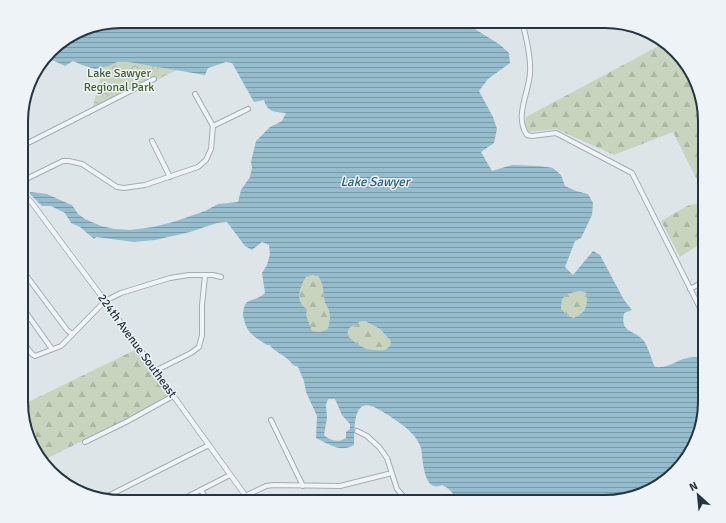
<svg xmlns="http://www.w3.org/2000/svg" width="726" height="523" font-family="Signika,sans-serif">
<defs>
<pattern id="forest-firs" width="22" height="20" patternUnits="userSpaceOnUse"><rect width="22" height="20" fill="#c9d4be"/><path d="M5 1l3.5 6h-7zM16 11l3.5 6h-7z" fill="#acb7a4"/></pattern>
<pattern id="park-crowns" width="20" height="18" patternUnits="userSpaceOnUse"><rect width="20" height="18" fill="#c9d4be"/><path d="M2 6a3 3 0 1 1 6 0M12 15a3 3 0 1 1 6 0" fill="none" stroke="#acb7a4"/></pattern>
<pattern id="water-rules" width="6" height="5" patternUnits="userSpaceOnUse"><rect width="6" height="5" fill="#95bdcd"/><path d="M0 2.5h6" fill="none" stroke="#799aa8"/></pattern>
</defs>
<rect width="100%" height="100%" fill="#dee5e9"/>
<!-- forest -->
<g fill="url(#forest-firs)">
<polygon points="666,42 695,77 705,115 705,181 699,184 673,132 614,155 556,129 529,132 525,126 526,117"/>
<polygon points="705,202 705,241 680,257 661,221 689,205"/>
<polygon points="313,275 319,277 322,284 325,303 329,310 330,318 328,329 320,332 312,331 299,301 300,288 306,277"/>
<polygon points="705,288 705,311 696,292"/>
<path d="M580,291L587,293C587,307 587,310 574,318L568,316L561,309L562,300L566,294Z"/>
<path d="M365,321L380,329L391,341L390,346L385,350C367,351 360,348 347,335L348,328L359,322Z"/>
<polygon points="137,349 173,396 42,461 34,452 22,414 22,405"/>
</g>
<!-- park -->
<polygon fill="url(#park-crowns)" points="117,62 128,62 177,70 92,112 92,110 103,67"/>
<!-- water -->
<path fill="url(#water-rules)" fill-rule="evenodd" d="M121,21H462L499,44L509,53L510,63L488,79L479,91L493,117L497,129L494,143L481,152L492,171L512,165L539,166L553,168L561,175L565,186L576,191L588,194L593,203L592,215L581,238L575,241L565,267L573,275L593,251L600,255L624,300L632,310L624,313C620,334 634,329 644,341C649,349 651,359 655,367C675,369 680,352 705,359V408L684,463L649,492L605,502H457C454,493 450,489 442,485C423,494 423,458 421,448C420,445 417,440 415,437C408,427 387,414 376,408C351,395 355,433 354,445C340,453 329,444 316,438L317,416L306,392L304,381L298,367L293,365C286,355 278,354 270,346L271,345H267C253,336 246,333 243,315C243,311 244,306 246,303C250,299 258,300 265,293L262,273L267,265L270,254L269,245L262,242L252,250L245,246L227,222L217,223L190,232L155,240L134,242L96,237L94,239L80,227L71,223L65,213L51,206H42L30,194V192L47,194L69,204L72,205L78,214L85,219L101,226L115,229L130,230L153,227L173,222L205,211L218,204L238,202L241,190L250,177L252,168L251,162L256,141L270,127L282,121L286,113C273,111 268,113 264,100L254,102L232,63L226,62L208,68L205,75L128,62H117L109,66L95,69L82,65L73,61L65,66L52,60L42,62L55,46L89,26ZM313,275L319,277L322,284L325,303L329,310L330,318L328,329L320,332L312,331L306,315L307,309C294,302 300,287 306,277ZM580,291L587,293C587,307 587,311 574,318L568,316L561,309L562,300L566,294ZM365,321L380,329L391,341L390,346L385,350C367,351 360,348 347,335L349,328L359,322ZM328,399H335L342,415L350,424V429L346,432V438C338,443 331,441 324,435L327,418L326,405Z"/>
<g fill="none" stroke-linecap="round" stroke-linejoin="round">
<!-- minor casing -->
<g stroke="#a3adb4" stroke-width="6">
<g id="minor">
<path d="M522,21C526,36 531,58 530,73C529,93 514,116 527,135L532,136L556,133L632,173L705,318"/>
<polyline points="213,126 248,109"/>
<polyline points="152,141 170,177"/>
<polyline points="22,146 154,79"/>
<polyline points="22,181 63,161 69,161 82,164 117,187 124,188 145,185 198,167 206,160 211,149 213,126 195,94"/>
<polyline points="22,270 67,330 72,334"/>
<polyline points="690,289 705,281"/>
<polyline points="22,307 52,349"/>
<polyline points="22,341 32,354 35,356 61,346 105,301 121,293 170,278 189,275 213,275 221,277"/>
<polyline points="155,371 191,353 199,347 202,335 202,305 205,276"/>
<polyline points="271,420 303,486"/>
<polyline points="357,431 367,436 379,447 387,458 397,489 408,502"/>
<polyline points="85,442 126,422 173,396"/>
<polyline points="201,490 204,495 204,502"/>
<polyline points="245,496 266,486 274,485 340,486 392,473"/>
<polyline points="104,498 209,445"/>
<polyline points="177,502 230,475"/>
</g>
</g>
<!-- tertiary casing -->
<g stroke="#a3adb4" stroke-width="6">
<polyline id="tertiary" points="22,193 32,203 105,301 250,502"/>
</g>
<!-- minor -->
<use href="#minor" stroke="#f1f4f7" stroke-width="4"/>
<!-- tertiary -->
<use href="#tertiary" stroke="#f1f4f7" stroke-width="4.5"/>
</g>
<g text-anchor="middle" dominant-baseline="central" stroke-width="3" stroke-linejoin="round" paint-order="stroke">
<!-- park labels -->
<g font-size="12" fill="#445f31" stroke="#edf3f6">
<text x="119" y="73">Lake Sawyer<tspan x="119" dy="14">Regional Park</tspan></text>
</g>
<!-- street labels -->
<g font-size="12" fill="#253642" stroke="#edf3f6">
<text transform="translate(137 346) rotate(54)">224th Avenue Southeast</text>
</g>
<!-- water labels -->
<g font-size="13" font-style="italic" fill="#2b607a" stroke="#edf3f6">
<text x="375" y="182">Lake Sawyer</text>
</g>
</g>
<!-- crop -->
<path d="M0 0H726V523H0ZM121 28H605A93 93 0 0 1 698 121V402A93 93 0 0 1 605 495H121A93 93 0 0 1 28 402V121A93 93 0 0 1 121 28Z" fill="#edf3f6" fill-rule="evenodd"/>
<path fill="none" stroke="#253642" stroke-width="2" d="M121 28H605A93 93 0 0 1 698 121V402A93 93 0 0 1 605 495H121A93 93 0 0 1 28 402V121A93 93 0 0 1 121 28Z"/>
<!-- north arrow -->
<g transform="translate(698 495) rotate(333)" stroke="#edf3f6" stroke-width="3" paint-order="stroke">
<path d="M0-3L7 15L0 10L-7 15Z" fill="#253642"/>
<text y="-6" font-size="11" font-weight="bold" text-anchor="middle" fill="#253642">N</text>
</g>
</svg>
